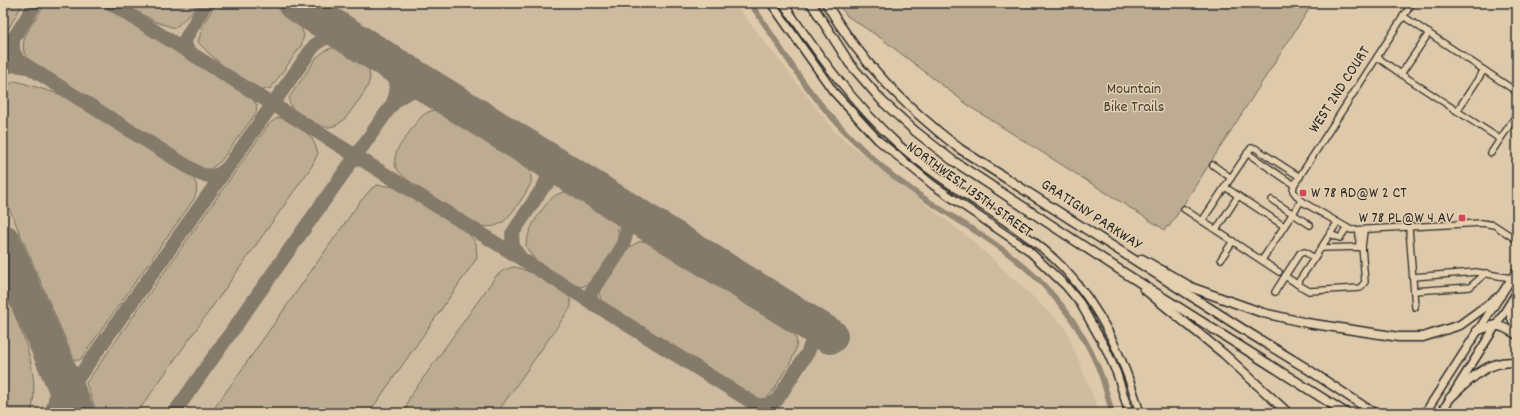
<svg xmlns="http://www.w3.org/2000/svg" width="1520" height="416" font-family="Dekko,sans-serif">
<rect width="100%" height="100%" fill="#dec9aa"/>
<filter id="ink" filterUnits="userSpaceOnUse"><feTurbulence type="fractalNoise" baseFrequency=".025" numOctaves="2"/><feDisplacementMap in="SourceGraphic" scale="8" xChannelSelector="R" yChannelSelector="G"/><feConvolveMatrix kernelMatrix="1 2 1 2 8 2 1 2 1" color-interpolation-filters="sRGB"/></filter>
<g filter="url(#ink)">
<!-- built -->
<polygon fill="#cebb9f" points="3,3 734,3 836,133 975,243 1065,327 1100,413 3,413"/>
<!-- green -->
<g fill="#bdac92" stroke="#746c5e">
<polygon points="3,3 23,3 3,38"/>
<path d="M46,3H101L250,96L257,105L256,113L220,162L210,169H204L28,59C13,42 37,18 46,3Z"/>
<polygon points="122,3 197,3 190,14 175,28 156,22"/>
<path d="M216,3H273L293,16L299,23L304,35L301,46L271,88L263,90C239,80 215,61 198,42L204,23Z"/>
<polygon points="837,3 1313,3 1169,227 1167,226 1165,230 972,108 882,39 847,16"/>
<path d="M332,48C351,48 377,63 368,85C365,93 358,101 353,108C347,116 342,125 330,127C321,128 313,122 305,117C297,112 289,109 289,98L317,57L326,50Z"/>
<path d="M16,81L62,95L189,174C197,181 199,189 194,199L80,360H75L73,357L3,194V87Z"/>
<path d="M438,110L452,114L522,159C528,165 532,173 531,182C530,189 509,218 503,222C496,227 487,228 479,225C464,215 396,180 395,164C393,152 402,143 408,134C416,123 423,110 438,110Z"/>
<path d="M277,118C288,117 306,130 312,139C315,143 316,149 318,153L312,166L137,413H97L86,383L269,124Z"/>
<polygon points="378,185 395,187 467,232 476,243 477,258 369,413 211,413 359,203 372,188"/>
<path d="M571,192C582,194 591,202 601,208C638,231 607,258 589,283L582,287L574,285L535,260L526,247C525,233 545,200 558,194C562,192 567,192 571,192Z"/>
<path d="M647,241L658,243L788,325C805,341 793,358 783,374C778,382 774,391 767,398L760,399L752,395L601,300L599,293L602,286L628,248L638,242Z"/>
<path d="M513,267C524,267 560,287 568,296C571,299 571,303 571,307L497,413H405L409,398L496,276L504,270Z"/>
<path d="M3,287C19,326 42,370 31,413H3Z"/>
</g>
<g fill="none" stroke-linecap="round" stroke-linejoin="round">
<!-- canal -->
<path stroke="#948876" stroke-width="5.5" d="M750,3C767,26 781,50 797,73C822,109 854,143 887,171C919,198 957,218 992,242C1038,273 1076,315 1098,367C1104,381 1108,398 1112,413"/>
<!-- taxiway -->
<g stroke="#847a6a" stroke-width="14">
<polyline points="110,3 758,406 768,406 777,400 808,352 812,341 812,325"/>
<path d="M13,38V51L19,61L196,172C206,178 217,177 226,169"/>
<polyline points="192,54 186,48 185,40 206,3"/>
<polyline points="3,55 36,3"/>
<polyline points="3,68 14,65 28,67"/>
<path d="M392,105C406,88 423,87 442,95"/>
<path d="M544,186C555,175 565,175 579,180"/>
<path d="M520,257L513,247L512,234L544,186C550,174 548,164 538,154"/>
<path d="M594,305L590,296L592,290C609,266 641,236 620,206"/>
<path d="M49,349C55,370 60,390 52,411"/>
<path d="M53,413L314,46C324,36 336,32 350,37"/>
<path d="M174,413L391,106C403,86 394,68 377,54"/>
</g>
<!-- runway -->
<g stroke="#847a6a" stroke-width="36">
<polyline points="295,3 830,336"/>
<polyline points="3,242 77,413"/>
</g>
<!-- minor casing -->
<g stroke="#2b2b2b" stroke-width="8">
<g id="minor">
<polyline points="1412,3 1294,185 1293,191 1301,201 1351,230 1482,223 1494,225 1517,240"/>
<polyline points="1403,16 1517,92"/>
<polyline points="1429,33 1401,74 1457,111 1484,70"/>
<polyline points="1377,57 1401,74"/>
<polyline points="1457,111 1500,139"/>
<polyline points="1247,153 1294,185"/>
<polyline points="1491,153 1517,114"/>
<polyline points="1213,165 1231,178"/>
<polyline points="1225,187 1284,226"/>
<polyline points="1272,200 1310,225"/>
<polyline points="1184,209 1279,272"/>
<polyline points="1202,221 1251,148 1255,148 1300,177"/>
<polyline points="1409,228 1415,307"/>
<polyline points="1216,230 1238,196"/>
<polyline points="1359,231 1359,244 1362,247 1364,231"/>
<polyline points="1330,234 1340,238 1346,229"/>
<polygon points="1362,247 1365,282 1360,288 1309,291 1297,284 1321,248"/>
<polyline points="1321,248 1337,223"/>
<polyline points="1221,259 1233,241"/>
<polyline points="1262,260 1301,201"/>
<polyline points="1413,277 1476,272 1511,278"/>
<polyline points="1297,284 1285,276 1300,253 1305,252 1314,258"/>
<polyline points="1414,291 1470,287 1486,273"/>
<polyline points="1275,292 1285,276"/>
</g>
</g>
<!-- major casing -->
<g stroke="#2b2b2b" stroke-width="10">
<g id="major">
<polyline points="771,3 833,91 878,140 933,185 1027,249 1066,286 1080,303 1106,349 1117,374 1129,413"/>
<path d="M783,3C818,54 853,104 899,145C939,181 986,206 1029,238C1089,281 1120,345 1140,413"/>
<polyline points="1425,413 1517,270"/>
<polyline points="1441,413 1517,292"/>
</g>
</g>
<!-- highway casing -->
<g stroke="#2b2b2b" stroke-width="11">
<g id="highway">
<polyline points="811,3 850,64 883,102 915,131 952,160 1123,272 1346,413"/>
<path d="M826,3C861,63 906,107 960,149L1249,333L1306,368L1374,413"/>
<polyline points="1142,259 1193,288 1263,313 1307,323 1399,337 1423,337 1460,325 1500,296"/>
<polyline points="1144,289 1224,354 1288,413"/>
<polyline points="1512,301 1511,316 1517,329"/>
<path d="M1477,331C1495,323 1500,324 1517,335"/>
<path d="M1450,398C1468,381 1489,358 1517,363"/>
</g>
</g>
<!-- minor -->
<use href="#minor" stroke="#e5d0af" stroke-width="5.5"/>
<!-- major -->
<use href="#major" stroke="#e5d0af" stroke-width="7"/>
<!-- highway -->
<use href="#highway" stroke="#e5d0af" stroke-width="8"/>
</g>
</g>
<!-- markers -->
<g fill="#d1495b" stroke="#e5d0af" stroke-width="1.5">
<rect x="1299" y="189" width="8" height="8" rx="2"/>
<rect x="1458" y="214" width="8" height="8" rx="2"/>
</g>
<g text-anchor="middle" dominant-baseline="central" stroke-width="3" stroke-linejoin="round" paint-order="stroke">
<!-- park labels -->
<g font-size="16" fill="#413e3a" stroke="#e5d0af">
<text x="1134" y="89">Mountain<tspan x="1134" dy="18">Bike Trails</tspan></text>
</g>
<!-- street labels -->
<g font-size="16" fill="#2b2b2b" stroke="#e5d0af">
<text transform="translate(1340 90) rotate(-57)">WEST 2ND COURT</text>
<text transform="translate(969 190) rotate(36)">NORTHWEST 135TH STREET</text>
<text transform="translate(1091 215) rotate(33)">GRATIGNY PARKWAY</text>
</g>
<!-- poi labels -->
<g font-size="16" fill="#2b2b2b" stroke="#e5d0af" text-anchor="start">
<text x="1311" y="193">W 78 RD@W 2 CT</text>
<text x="1454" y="218" text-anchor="end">W 78 PL@W 4 AV</text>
</g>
</g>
<!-- margin -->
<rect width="1520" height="416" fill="none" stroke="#e5d0af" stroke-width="16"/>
<rect x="8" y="8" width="1504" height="400" fill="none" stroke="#2b2b2b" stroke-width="1.5" filter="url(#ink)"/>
</svg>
